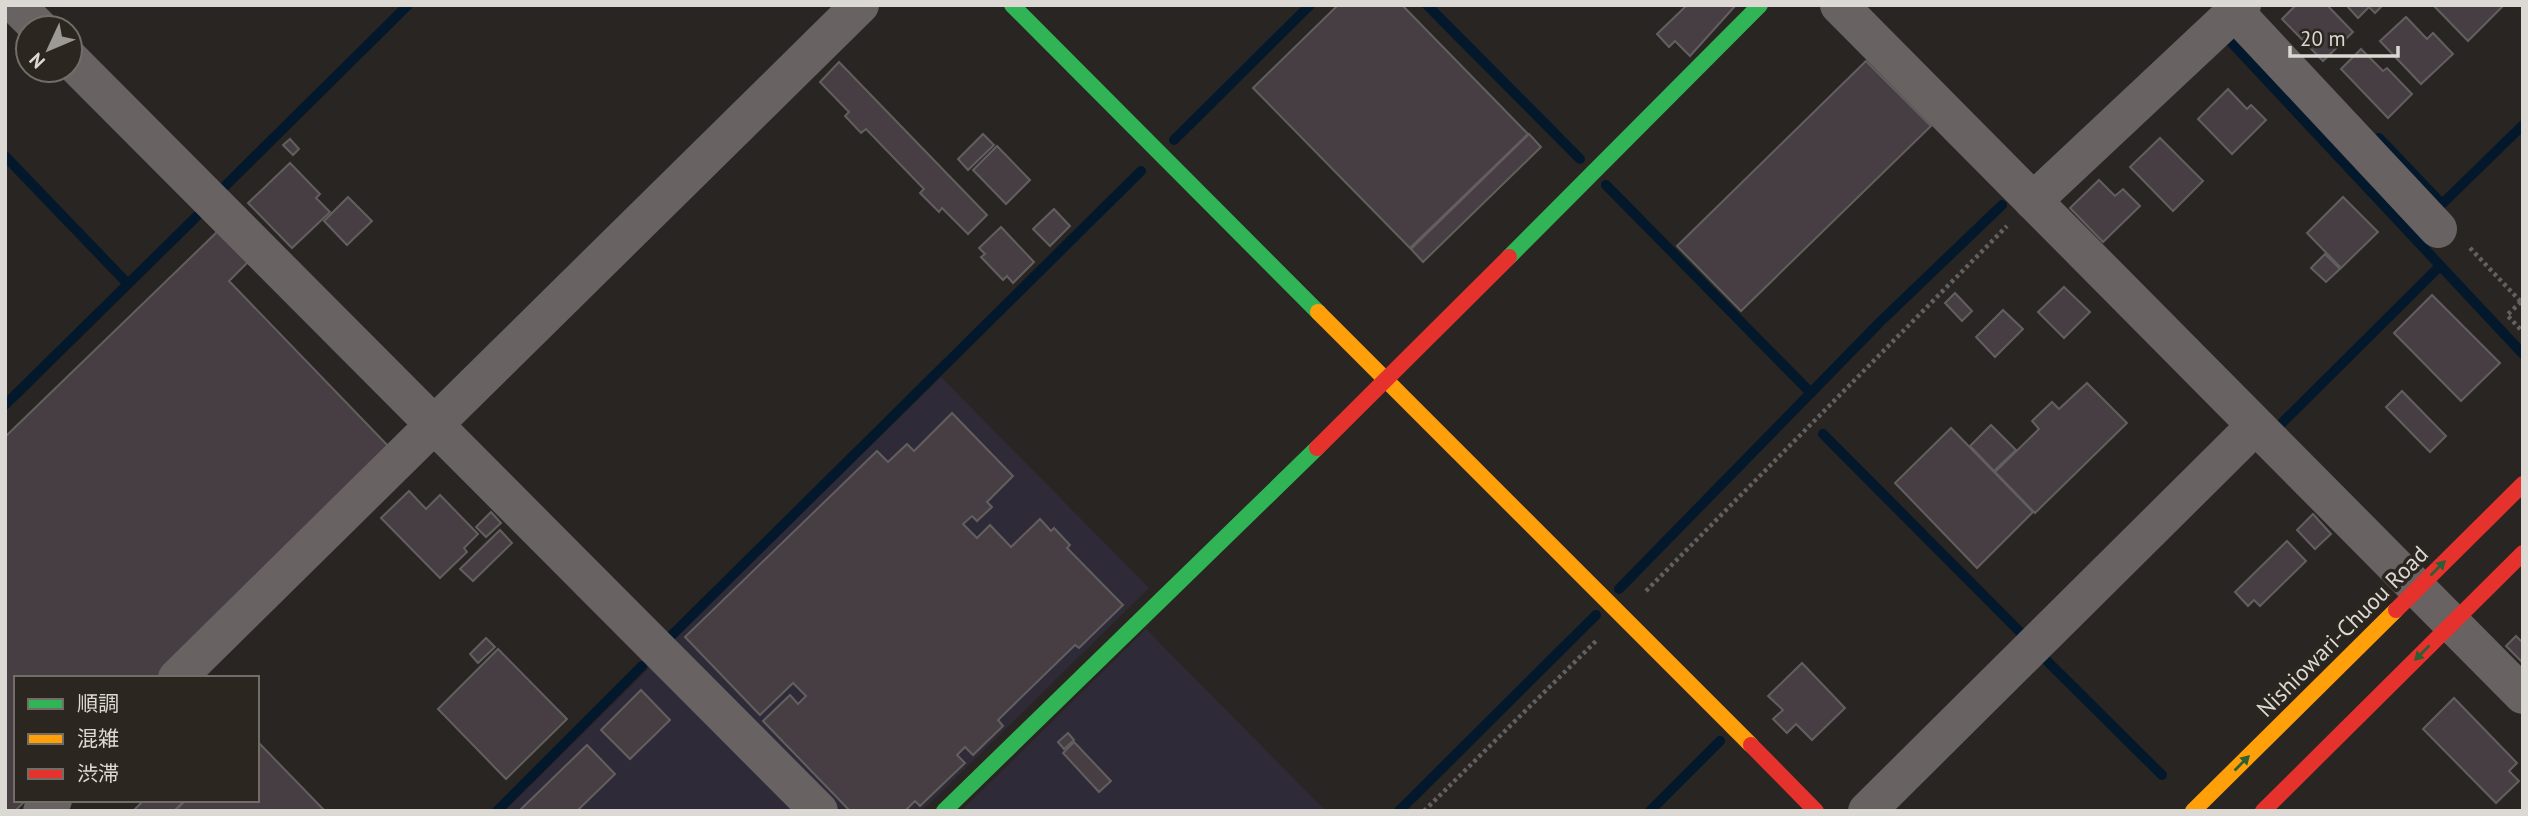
<svg xmlns="http://www.w3.org/2000/svg" width="2528" height="816" font-family="'PT Sans','Noto Sans JP',sans-serif">
<rect width="100%" height="100%" fill="#282522"/>
<!-- industrial -->
<g fill="#2f2a38">
<polygon points="941,377 1149,588 922,811 842,811 670,642"/>
<polygon points="1146,629 1326,811 961,811"/>
<polygon points="650,667 794,811 505,811"/>
</g>
<g fill="none" stroke-linecap="round" stroke-linejoin="round">
<!-- stream -->
<g stroke="#04182c" stroke-width="10">
<polyline points="1427,5 1580,159"/>
<polyline points="2230,41 2523,354"/>
<polyline points="2379,138 2442,204 2523,125"/>
<polyline points="1174,140 1310,5"/>
<polyline points="5,156 128,284"/>
<polyline points="1606,185 1811,393"/>
<polyline points="221,190 408,5"/>
<polyline points="5,405 199,214"/>
<polyline points="2281,424 2440,266"/>
<polyline points="1823,434 2023,635"/>
<polyline points="1619,589 1880,322 2002,205"/>
<polyline points="672,635 1141,171"/>
<polyline points="2044,658 2162,775"/>
<polyline points="497,811 642,666"/>
<polyline points="1399,811 1596,615"/>
<polyline points="1650,811 1720,741"/>
</g>
</g>
<!-- building -->
<g fill="#473e44" stroke="#625f5f" stroke-width="2">
<polygon points="1338,5 1402,5 1528,134 1410,248 1253,88"/>
<polygon points="1687,5 1736,5 1690,56 1675,41 1669,47 1657,34"/>
<polygon points="2296,5 2327,5 2353,32 2323,61 2282,19"/>
<polygon points="2346,5 2383,5 2375,13 2369,7 2358,18"/>
<polygon points="2433,5 2502,5 2503,6 2468,41"/>
<polygon points="2406,17 2427,39 2433,33 2453,54 2421,84 2380,41"/>
<polygon points="2361,49 2383,71 2387,68 2412,94 2388,118 2341,69"/>
<polygon points="1866,61 1931,126 1741,311 1677,246"/>
<polygon points="839,62 987,215 968,234 942,208 939,212 920,193 924,189 866,129 861,133 845,116 849,112 820,82"/>
<polygon points="2228,89 2247,109 2251,105 2266,120 2232,154 2198,119"/>
<polygon points="983,134 994,145 968,170 958,159"/>
<polygon points="1529,134 1541,147 1423,262 1411,249"/>
<polygon points="2160,138 2203,181 2173,211 2130,167"/>
<polygon points="290,139 299,149 293,155 283,145"/>
<polygon points="997,146 1030,180 1006,204 973,170"/>
<polygon points="290,163 320,194 316,198 330,212 292,248 248,203"/>
<polygon points="2099,180 2115,196 2123,189 2140,206 2103,242 2070,208"/>
<polygon points="348,197 372,221 347,245 324,221"/>
<polygon points="2343,197 2378,232 2341,268 2307,233"/>
<polygon points="1054,209 1070,226 1050,246 1033,229"/>
<polygon points="1001,227 1034,262 1013,283 1007,276 1003,280 981,257 985,254 979,248"/>
<polygon points="218,231 248,262 229,281 392,450 157,678 16,678 16,800 26,800 15,811 5,811 5,437"/>
<polygon points="2325,254 2340,269 2326,282 2311,268"/>
<polygon points="2064,287 2090,312 2064,338 2038,312"/>
<polygon points="1955,293 1972,311 1962,321 1945,303"/>
<polygon points="2432,295 2500,363 2461,401 2394,333"/>
<polygon points="2003,310 2023,329 1995,357 1976,337"/>
<polygon points="2087,383 2127,423 2035,513 1995,472 2039,429 2032,421 2052,402 2059,409"/>
<polygon points="2402,391 2446,436 2430,452 2386,407"/>
<polygon points="952,413 1013,476 987,502 992,507 977,521 972,516 963,524 977,538 990,525 1011,547 1040,519 1051,531 1054,528 1070,545 1067,548 1123,605 1079,648 1075,645 998,720 1003,726 973,755 965,747 957,755 965,763 920,806 915,801 905,811 850,811 763,721 790,695 798,704 806,696 793,683 760,715 685,637 877,451 888,462 907,444 914,451"/>
<polygon points="1991,425 2016,450 1994,471 1970,446"/>
<polygon points="1951,428 2033,512 1977,568 1895,483"/>
<polygon points="409,491 426,509 440,495 478,534 464,548 467,552 440,578 381,518"/>
<polygon points="491,512 501,523 486,537 476,527"/>
<polygon points="2313,514 2331,534 2315,549 2297,530"/>
<polygon points="500,530 512,543 473,581 460,569"/>
<polygon points="2287,541 2306,561 2260,606 2254,600 2248,606 2235,592"/>
<polygon points="2516,636 2523,643 2523,663 2506,646"/>
<polygon points="486,638 495,647 478,663 470,654"/>
<polygon points="498,649 567,719 506,779 438,709"/>
<polygon points="1802,663 1845,708 1812,740 1796,724 1787,733 1773,719 1783,710 1768,696"/>
<polygon points="641,690 670,720 630,759 601,730"/>
<polygon points="2454,698 2517,763 2509,771 2519,781 2496,803 2423,729"/>
<polygon points="1068,733 1074,740 1064,749 1058,742"/>
<polygon points="257,741 325,811 175,811 186,800 257,800"/>
<polygon points="1074,742 1111,781 1099,792 1063,753"/>
<polygon points="587,745 615,774 577,811 519,811"/>
<polygon points="144,800 185,800 174,811 133,811"/>
</g>
<g fill="none" stroke-linecap="round" stroke-linejoin="round">
<!-- path -->
<g stroke="#64605e" stroke-width="4.5" stroke-dasharray="3.5 3.5" stroke-linecap="butt">
<polyline points="2470,248 2523,304"/>
<polyline points="2521,302 2507,315 2523,332"/>
<polyline points="1646,591 2007,226"/>
<polyline points="1424,811 1596,641"/>
</g>
<!-- street -->
<g stroke="#696262" stroke-width="38">
<polyline points="16,5 39,28"/>
<polyline points="1839,5 2523,695"/>
<polyline points="2235,12 2438,229"/>
<polyline points="70,59 819,811"/>
<polyline points="2033,201 2242,5"/>
<polyline points="177,678 860,5"/>
<polyline points="42,811 53,800"/>
<polyline points="1867,811 2255,426"/>
</g>
<!-- fast -->
<g stroke="#30b455" stroke-width="16">
<polyline points="1012,5 1318,312"/>
<polyline points="1509,257 1760,5"/>
<polyline points="944,811 1317,448"/>
</g>
<!-- slow -->
<g stroke="#ff9f0a" stroke-width="16">
<polyline points="1318,312 1751,745"/>
<polyline points="2193,811 2396,610"/>
</g>
<!-- jam -->
<g stroke="#e5322d" stroke-width="16">
<polyline points="1317,448 1509,257"/>
<polyline points="2396,610 2523,484"/>
<polyline points="1751,745 1816,811"/>
<polyline points="2263,811 2523,553"/>
</g>
</g>
<!-- one-way arrows -->
<defs><path id="oneway-solid" d="M-6-.8H1V-3.2L6.5 0L1 3.2V.8H-6Z" transform="scale(1.75)"/></defs>
<g fill="#2d5f35">
<use href="#oneway-solid" transform="translate(2438 568) rotate(-45)"/>
<use href="#oneway-solid" transform="translate(2422 653) rotate(135)"/>
<use href="#oneway-solid" transform="translate(2242 763) rotate(-45)"/>
</g>
<g text-anchor="middle" dominant-baseline="central" stroke-width="7" stroke-linejoin="round" paint-order="stroke">
<!-- street labels -->
<g font-size="23" fill="#dcd9d4" stroke="#2b261f">
<text transform="translate(2342 631) rotate(-45)">Nishiowari-Chuou Road</text>
</g>
</g>
<!-- border -->
<rect width="2528" height="816" fill="none" stroke="#dcd9d4" stroke-width="14"/>
<!-- legend -->
<rect x="14" y="676" width="245" height="126" fill="#2b261f" stroke="#726e67" stroke-width="2"/>
<rect x="28" y="699" width="35" height="10" fill="#30b455" stroke="#726e67" stroke-width="2"/>
<text x="77" y="711" font-size="21" fill="#dcd9d4">順調</text>
<rect x="28" y="734" width="35" height="10" fill="#ff9f0a" stroke="#726e67" stroke-width="2"/>
<text x="77" y="746" font-size="21" fill="#dcd9d4">混雑</text>
<rect x="28" y="769" width="35" height="10" fill="#e5322d" stroke="#726e67" stroke-width="2"/>
<text x="77" y="781" font-size="21" fill="#dcd9d4">渋滞</text>
<!-- north arrow -->
<g transform="translate(49 49) rotate(226)"><circle r="33" fill="#2b261f" stroke="#726e67" stroke-width="2"/>
<path d="M0-5L12 26L0 18L-12 26Z" fill="#9d9a96"/>
<text y="-10" font-size="19" font-weight="bold" text-anchor="middle" fill="#dcd9d4">N</text>
</g>
<!-- scale -->
<path d="M2290 46v10h108v-10" fill="none" stroke="#dcd9d4" stroke-width="3.5"/>
<text x="2300" y="46" font-size="21" fill="#dcd9d4" stroke="#2b261f" stroke-width="5" paint-order="stroke">20 m</text>
</svg>
